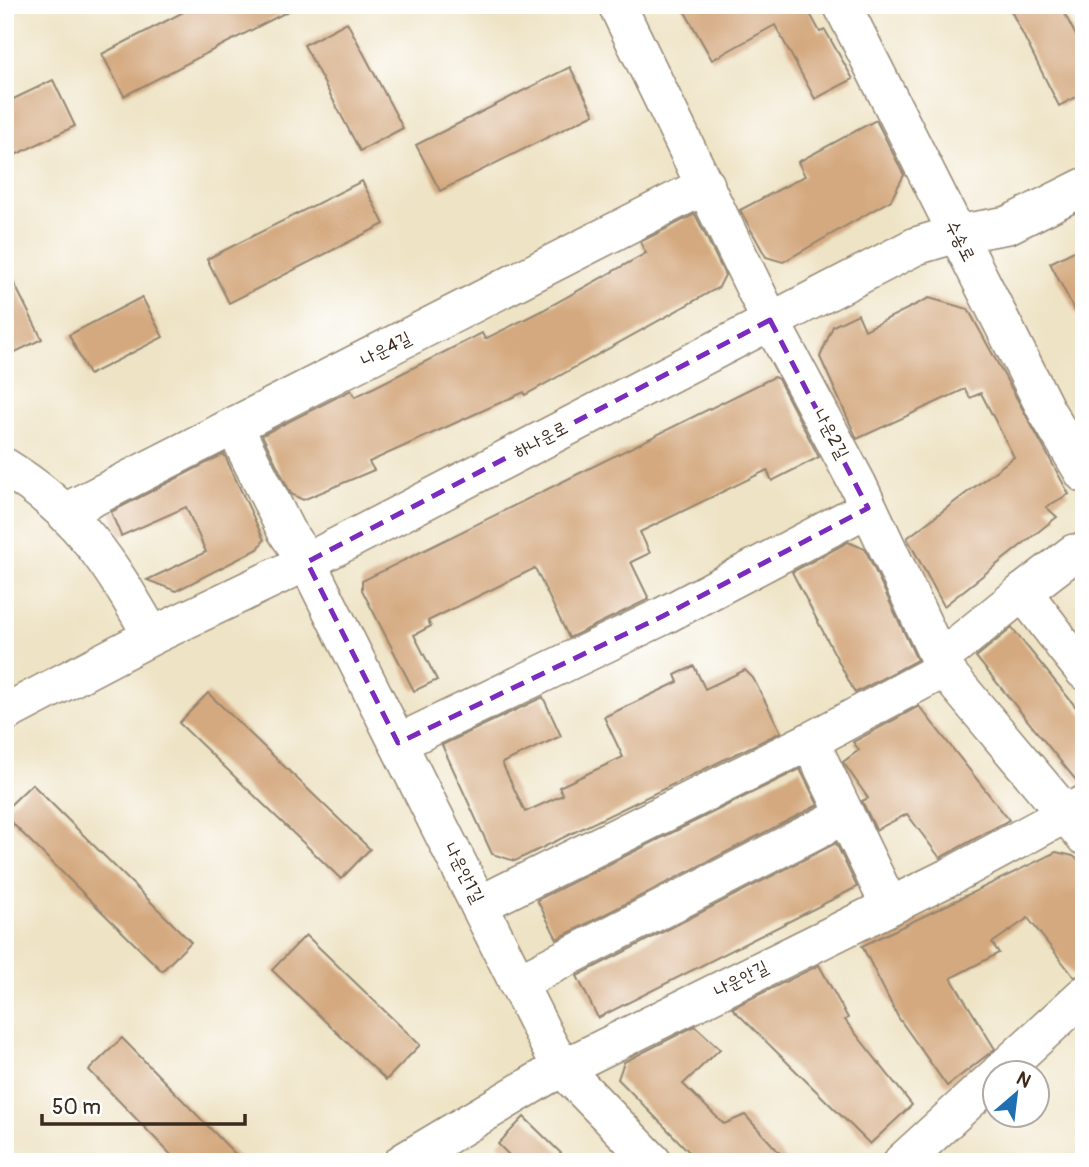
<svg xmlns="http://www.w3.org/2000/svg" width="1089" height="1167" font-family="Pangolin,'Poor Story',sans-serif">
<rect width="100%" height="100%" fill="#fff"/>
<filter id="ink" filterUnits="userSpaceOnUse"><feTurbulence type="fractalNoise" baseFrequency=".0143" numOctaves="2"/><feDisplacementMap in="SourceGraphic" scale="14" xChannelSelector="R" yChannelSelector="G"/><feConvolveMatrix kernelMatrix="1 2 1 2 8 2 1 2 1" color-interpolation-filters="sRGB"/></filter>
<filter id="wash" filterUnits="userSpaceOnUse"><feTurbulence type="fractalNoise" baseFrequency=".00686" numOctaves="4" result="noise"/><feDisplacementMap in="SourceGraphic" scale="28" xChannelSelector="R" yChannelSelector="G"/><feGaussianBlur stdDeviation="1.57" result="paint"/><feColorMatrix in="noise" values="0 0 0 0 0 0 0 0 0 0 0 0 0 0 0 0 0 1.4 0 .05"/><feComposite in="paint" operator="in"/></filter>
<g filter="url(#wash)">
<rect width="100%" height="100%" fill="#eee3c5"/>
<g id="blocks">
<!-- building -->
<g fill="#d4a97f">
<polygon points="197,5 300,5 124,96 102,54"/>
<polygon points="681,5 811,5 807,8 820,32 825,30 853,79 815,99 775,25 712,60"/>
<polygon points="1008,5 1060,5 1084,51 1084,93 1059,106"/>
<polygon points="347,22 403,128 360,151 304,45"/>
<polygon points="570,67 594,114 440,191 416,145"/>
<polygon points="53,80 75,126 5,160 5,103"/>
<polygon points="876,120 904,175 891,200 783,262 766,257 740,210 805,176 798,162"/>
<polygon points="362,181 384,224 229,303 207,259"/>
<polygon points="695,214 725,275 719,287 525,395 524,392 369,462 374,470 303,500 291,494 262,435 351,390 355,397 482,333 485,339 543,310 646,253 640,242"/>
<polygon points="1084,246 1084,328 1050,263"/>
<polygon points="5,265 42,339 5,357"/>
<polygon points="142,297 163,337 89,375 69,335"/>
<polygon points="929,298 968,309 1069,494 1046,507 1057,517 944,606 907,538 1014,457 981,393 970,398 965,389 857,439 820,357 833,326 858,314 865,330"/>
<polygon points="774,377 778,379 819,457 772,481 767,470 640,532 650,553 631,562 649,599 569,638 535,568 428,621 431,626 414,635 437,680 414,691 362,590 362,581"/>
<polygon points="224,454 264,540 258,549 176,591 147,580 206,552 186,507 121,536 111,512"/>
<polygon points="848,542 865,549 917,660 855,693 792,572"/>
<polygon points="1012,628 1084,717 1084,783 1079,784 976,657"/>
<polygon points="694,666 705,689 745,670 753,678 781,732 515,861 492,854 442,745 543,697 561,736 502,763 525,812 563,795 559,787 623,757 604,717 678,682 675,675"/>
<polygon points="208,693 370,849 341,879 179,723"/>
<polygon points="919,706 1009,820 940,858 907,814 876,830 862,801 868,798 843,762 859,750 853,742"/>
<polygon points="800,769 818,805 557,939 537,900"/>
<polygon points="32,784 191,942 162,971 5,816 5,810"/>
<polygon points="836,843 857,887 598,1018 577,976"/>
<polygon points="1056,852 1073,856 1084,864 1084,975 1074,977 1028,918 992,943 999,953 951,978 995,1049 947,1086 898,1017 862,946"/>
<polygon points="306,935 420,1045 386,1080 272,970"/>
<polygon points="819,965 848,1018 845,1020 912,1105 870,1144 732,1008"/>
<polygon points="695,1026 720,1049 683,1084 724,1124 745,1115 788,1162 699,1162 618,1079 624,1062"/>
<polygon points="122,1038 243,1162 178,1162 89,1070"/>
<polygon points="524,1117 570,1162 516,1162 498,1144"/>
</g>
</g>
</g>
<g filter="url(#ink)">
<use href="#blocks" fill-opacity="0" stroke="#948672" stroke-width="2"/>
<g fill="none" stroke-linecap="round" stroke-linejoin="round">
<!-- minor casing -->
<g stroke="#948672" stroke-width="40">
<g id="minor">
<polyline points="617,5 770,320 858,485 944,669 1084,836"/>
<polyline points="842,5 1047,412 1084,474"/>
<polyline points="234,426 286,531 307,562 549,1045 563,1069 653,1162"/>
<path d="M5,467C79,512 110,563 152,636"/>
<polyline points="65,512 706,185"/>
<polyline points="1023,592 1074,553"/>
<polyline points="1063,645 1084,671"/>
<polyline points="940,659 1023,592 1056,635"/>
<polyline points="5,713 152,636 307,562 916,246 956,234 1008,225 1084,187"/>
<polyline points="810,741 889,905"/>
<polyline points="398,743 663,616 868,508"/>
<polyline points="479,905 810,741 944,669"/>
<polyline points="517,983 845,815"/>
<polyline points="1000,1072 1084,995"/>
<polyline points="403,1162 545,1077 951,876 1084,804"/>
<polyline points="902,1162 995,1077"/>
</g>
</g>
<!-- minor -->
<use href="#minor" stroke="#fff" stroke-width="37"/>
</g>
</g>
<!-- marked area -->
<path fill="none" stroke="#7b2cbf" stroke-width="5" stroke-dasharray="14 9" stroke-linejoin="round" d="M770,320L868,508L663,616L398,743L307,562Z"/>
<g text-anchor="middle" dominant-baseline="central" stroke-width="7" stroke-linejoin="round" paint-order="stroke">
<!-- street labels -->
<g font-size="18" fill="#3b2a1e" stroke="#fff">
<text transform="translate(960 241) rotate(63)">수송로</text>
<text transform="translate(386 349) rotate(-27)">나운4길</text>
<text transform="translate(831 434) rotate(62)">나운2길</text>
<text transform="translate(541 440) rotate(-28)">하나운로</text>
<text transform="translate(464 873) rotate(63)">나운안1길</text>
<text transform="translate(741 979) rotate(-27)">나운안길</text>
</g>
</g>
<!-- margin -->
<rect width="1089" height="1167" fill="none" stroke="#fff" stroke-width="28"/>
<!-- north arrow -->
<g transform="translate(1016 1094) rotate(28)"><circle r="33" fill="#ffffff" stroke="#b1aaa5" stroke-width="2"/>
<path d="M0-5L12 26L0 18L-12 26Z" fill="#1f6fb2"/>
<text y="-10" font-size="19" font-weight="bold" text-anchor="middle" fill="#3b2a1e">N</text>
</g>
<!-- scale -->
<path d="M42 1114v10h203v-10" fill="none" stroke="#3b2a1e" stroke-width="3.5"/>
<text x="52" y="1114" font-size="21" fill="#3b2a1e" stroke="#ffffff" stroke-width="5" paint-order="stroke">50 m</text>
</svg>
